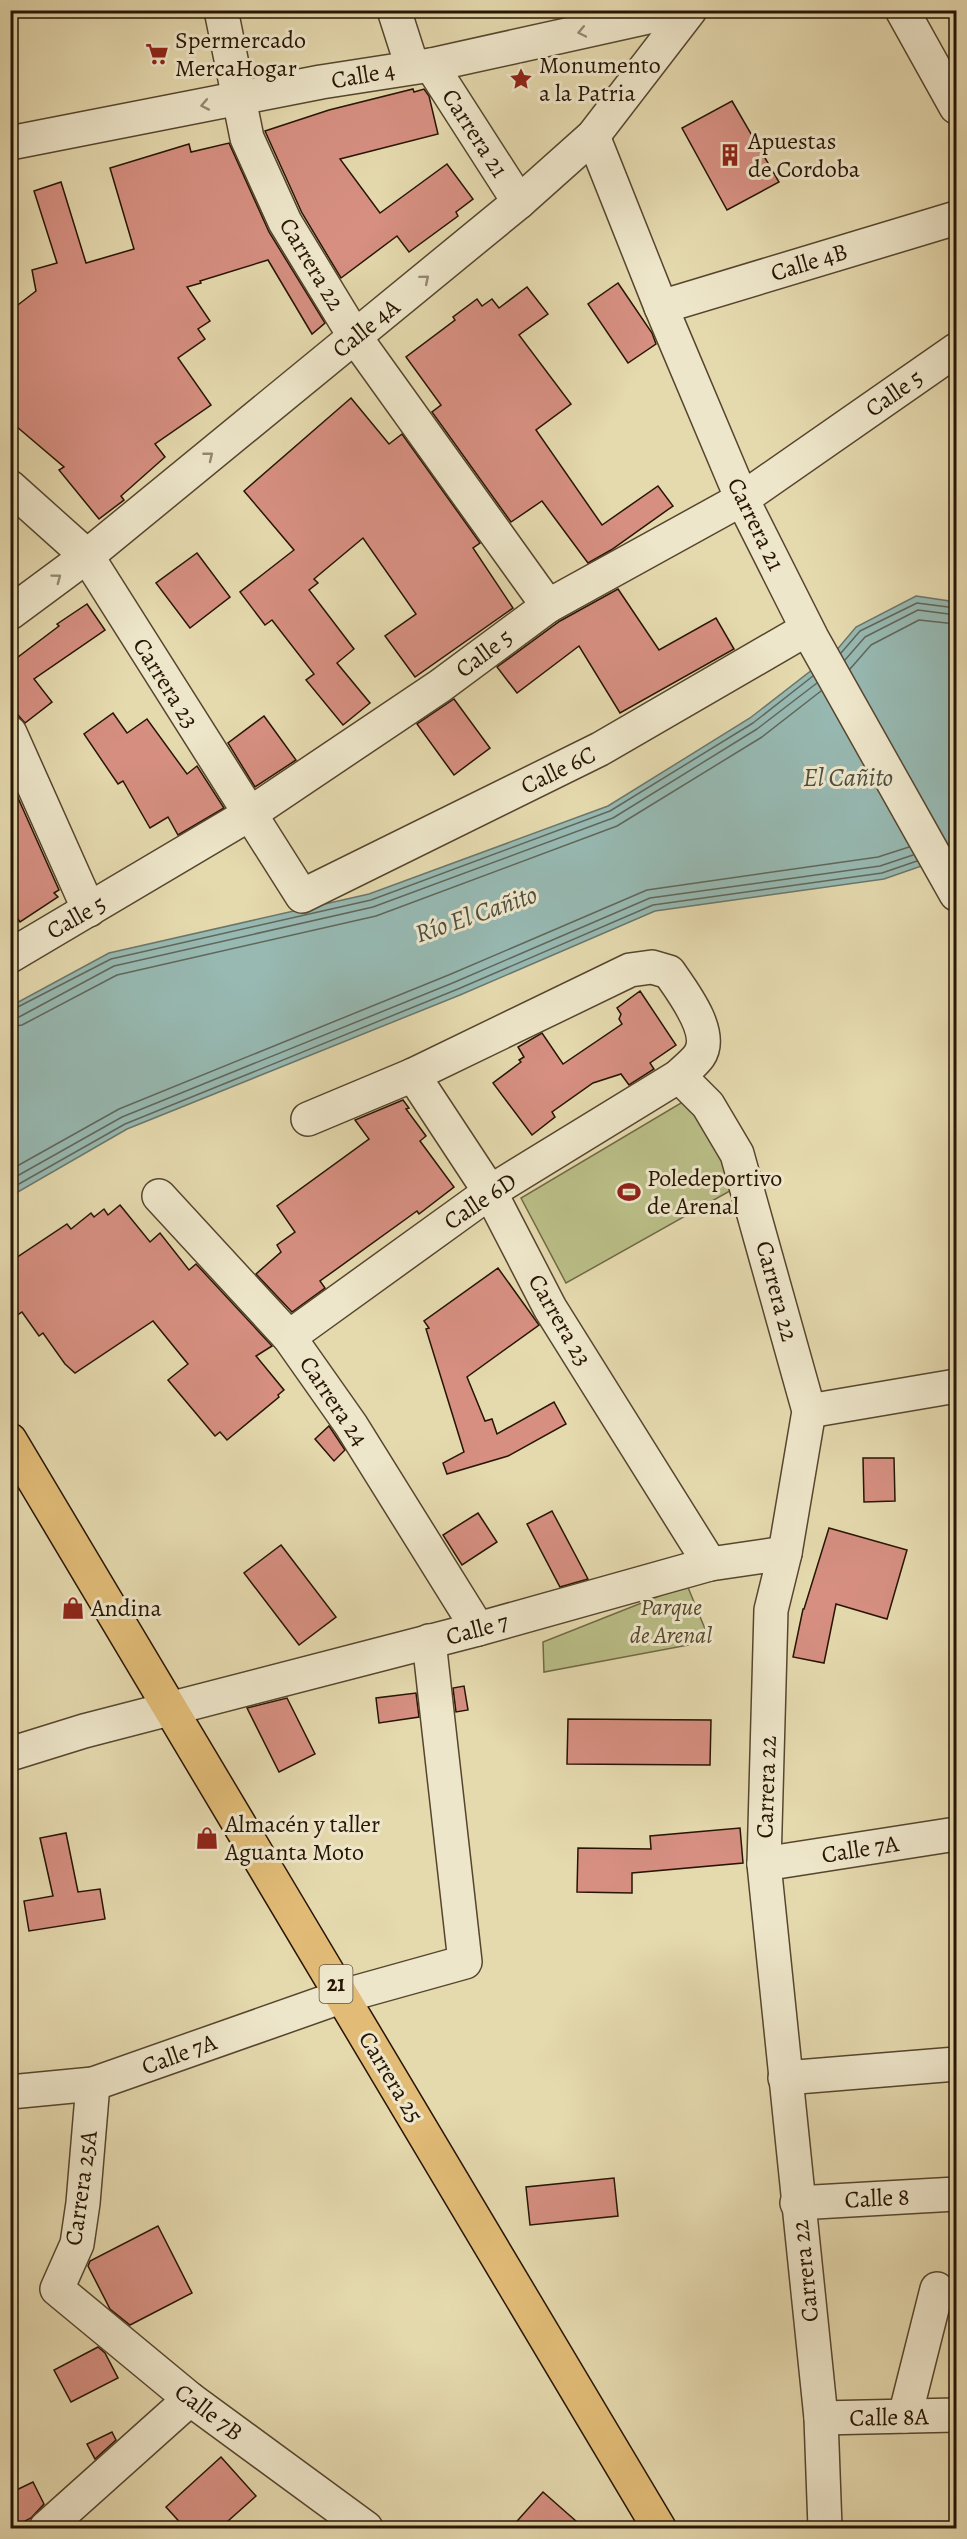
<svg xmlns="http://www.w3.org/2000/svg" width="967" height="2539" font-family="Alegreya,serif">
<rect width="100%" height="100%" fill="#e5d9ae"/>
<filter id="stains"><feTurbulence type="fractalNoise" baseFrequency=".00333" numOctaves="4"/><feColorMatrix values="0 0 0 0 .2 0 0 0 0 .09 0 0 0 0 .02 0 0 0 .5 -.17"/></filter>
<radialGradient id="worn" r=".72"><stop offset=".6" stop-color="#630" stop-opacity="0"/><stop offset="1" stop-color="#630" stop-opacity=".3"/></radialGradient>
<!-- green -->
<g fill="#babe87" stroke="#706a46" stroke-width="1.5">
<polygon points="686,1100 737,1187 566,1283 521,1198"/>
<polygon points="687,1585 710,1641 544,1672 543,1642"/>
</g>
<!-- water -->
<polygon fill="#97b9b2" stroke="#6a776c" stroke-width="1.5" points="916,596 956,602 956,854 884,879 655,911 460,995 127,1129 11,1196 11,1006 109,953 369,894 608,806 750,718 835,652 856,627"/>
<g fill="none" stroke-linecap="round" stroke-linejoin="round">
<!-- shore -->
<g stroke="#5f675b" stroke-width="1.5">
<polyline points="841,653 860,631 917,603 956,608"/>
<polyline points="845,660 865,637 918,610 956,615"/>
<polyline points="850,669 871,645 919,620 956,624"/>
<polyline points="10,1011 111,959 371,900 610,811 753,723 813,676"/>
<polyline points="10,1018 19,1017 114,966 373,907 613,818 757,729 817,683"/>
<polyline points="10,1027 22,1025 117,975 376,916 617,826 762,737 821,691"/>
<polyline points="10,1170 119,1109 451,974 647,890 878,857 909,847"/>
<polyline points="10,1180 122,1117 455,982 650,898 880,866 913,855"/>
<polyline points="10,1189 125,1124 458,989 653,905 882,873 917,861"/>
</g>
</g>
<!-- building -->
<g fill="#d68f81" stroke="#271504" stroke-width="1.5">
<polygon points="413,89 414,92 424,89 429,96 438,134 340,159 380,213 447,164 473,199 456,212 458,216 409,252 397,236 341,278 302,213 265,131 329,110"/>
<polygon points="732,101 779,182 727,210 682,128"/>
<polygon points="229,143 269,232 325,323 312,334 268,260 200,281 201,283 187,287 210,321 198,329 205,339 178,358 211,405 155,444 165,457 121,496 124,500 99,519 59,470 64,467 10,421 10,311 36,291 32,270 57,263 34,191 61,182 86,263 134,249 110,168 189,144 191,152"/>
<polygon points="618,283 652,333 656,344 628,363 588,304"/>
<polygon points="527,287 548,314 519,335 571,404 536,430 602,525 658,486 673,506 611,550 588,563 542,501 511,522 432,412 441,405 406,357 455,320 453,317 477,299 482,306 492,299 499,308"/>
<polygon points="351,398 389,444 402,434 480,543 473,548 513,608 415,677 385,636 416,614 363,538 314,579 318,583 309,590 354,649 337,663 370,703 343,725 306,680 314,674 272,620 265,625 240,592 294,550 244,491"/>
<polygon points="197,553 230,597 190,628 156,583"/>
<polygon points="618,589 659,650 716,618 734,649 620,713 579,646 517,693 497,667 560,621"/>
<polygon points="87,604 105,630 34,679 52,702 25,723 10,706 10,648 18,657 59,626 57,624"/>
<polygon points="454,699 490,748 454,775 417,724"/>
<polygon points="113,713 127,733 147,719 187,774 197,766 224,808 178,835 168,817 150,828 123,781 118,784 84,734"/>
<polygon points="264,716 296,760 255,787 228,743"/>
<polygon points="10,780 59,890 54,893 58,897 20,922 10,907"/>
<polygon points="640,991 676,1045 650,1063 654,1069 629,1085 621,1074 593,1083 552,1112 555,1117 532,1135 493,1083 521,1062 519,1060 524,1057 518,1047 542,1033 563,1064 622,1024 619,1019 621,1014 617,1008"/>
<polygon points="403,1100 409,1108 406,1109 426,1136 420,1141 454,1187 419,1214 417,1211 320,1281 325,1288 292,1312 256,1274 281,1252 277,1245 295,1232 277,1206 369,1139 355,1120"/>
<polygon points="120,1205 150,1242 160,1233 189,1270 196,1264 272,1346 256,1356 284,1390 278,1395 279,1397 227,1440 220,1432 215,1436 168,1380 188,1364 153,1321 75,1373 65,1364 43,1333 39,1336 22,1312 10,1320 10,1262 67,1224 71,1229 91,1213 94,1217 104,1209 108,1215"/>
<polygon points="498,1268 539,1325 467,1377 485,1421 492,1419 497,1434 554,1402 566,1424 508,1456 447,1474 443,1463 464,1452 426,1329 429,1328 424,1321"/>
<polygon points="329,1426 345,1450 334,1461 315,1439"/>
<polygon points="863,1458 894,1458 895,1501 864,1502"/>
<polygon points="552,1511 588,1579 560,1587 527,1524"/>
<polygon points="478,1513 497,1542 462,1565 443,1535"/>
<polygon points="829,1528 907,1550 887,1619 836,1604 824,1663 793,1657 803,1609 804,1609"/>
<polygon points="281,1545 336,1617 299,1645 244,1573"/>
<polygon points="464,1686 468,1710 456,1712 453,1688"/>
<polygon points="416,1693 419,1717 379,1723 376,1698"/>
<polygon points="287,1698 315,1754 279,1772 247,1708"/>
<polygon points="568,1719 711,1720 710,1765 567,1764"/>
<polygon points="740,1828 743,1863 632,1873 632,1893 577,1892 578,1848 651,1849 650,1836"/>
<polygon points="66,1833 78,1892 100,1889 105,1919 29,1931 24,1901 53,1896 40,1838"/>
<polygon points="614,2178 618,2216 530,2225 526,2187"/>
<polygon points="158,2226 192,2293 130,2325 110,2309 88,2266 90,2261"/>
<polygon points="98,2347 105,2353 118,2378 71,2402 54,2370"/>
<polygon points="112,2432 116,2440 95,2459 87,2444"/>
<polygon points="221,2457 256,2496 219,2529 186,2529 166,2507"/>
<polygon points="33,2482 44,2504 31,2518 10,2529 10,2493"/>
<polygon points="543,2492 585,2529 510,2529"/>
</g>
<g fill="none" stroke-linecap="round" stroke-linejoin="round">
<!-- minor casing -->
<g stroke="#56462e" stroke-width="36">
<g id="minor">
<polyline points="221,10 247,138 285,222 355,337 548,606"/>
<polyline points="394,10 412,66"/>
<polyline points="902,10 956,107"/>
<polyline points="431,65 519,202"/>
<polyline points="593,136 661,307 742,499 812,638 956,894"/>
<polyline points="10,143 321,82 431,65 680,10"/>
<polyline points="661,307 956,218"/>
<polyline points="10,487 87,556 302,896 600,749 807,629"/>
<polyline points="10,613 87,556 519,202 593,136 690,10"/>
<polyline points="10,733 89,910"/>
<polyline points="10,956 248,815 440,686 548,606 742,499 956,350"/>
<polyline points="413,1075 490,1192 550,1308 710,1564"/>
<polyline points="679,1076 708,1105 737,1154 809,1411 785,1553 771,1610 764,1864 821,2418 825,2528"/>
<polyline points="159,1196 289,1337 351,1425 478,1629"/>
<path d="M289,1337L490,1192L679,1076C685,1070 694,1063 699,1056C715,1033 682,991 669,972L652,967L630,970L413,1075L308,1119"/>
<polyline points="809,1411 956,1386"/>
<polyline points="10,1754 84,1731 478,1629 710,1564 785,1553"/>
<polyline points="764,1864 956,1834"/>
<polyline points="785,2078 956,2064"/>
<polyline points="93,2084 83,2203 77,2244 57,2289 190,2399 366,2528"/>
<polyline points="10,2092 93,2084 343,1996 465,1962 429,1641"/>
<polyline points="797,2203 956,2194"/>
<polyline points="905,2416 937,2289"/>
<polyline points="821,2418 956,2415"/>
<polyline points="46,2528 190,2399"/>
</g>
</g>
<!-- primary casing -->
<g stroke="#271504" stroke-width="36">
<polyline id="primary" points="10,1440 659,2528"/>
</g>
<!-- minor -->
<use href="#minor" stroke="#eee6ca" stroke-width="33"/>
<!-- primary -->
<use href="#primary" stroke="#e2bc77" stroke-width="33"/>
</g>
<!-- one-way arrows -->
<defs><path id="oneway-chevron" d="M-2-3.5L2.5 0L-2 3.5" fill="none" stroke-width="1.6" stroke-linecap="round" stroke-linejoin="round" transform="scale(1.5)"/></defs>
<g stroke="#948871">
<use href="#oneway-chevron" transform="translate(582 32) rotate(168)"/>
<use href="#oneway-chevron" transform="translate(205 105) rotate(169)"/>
<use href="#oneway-chevron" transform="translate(425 279) rotate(-40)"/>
<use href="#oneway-chevron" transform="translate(209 456) rotate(-39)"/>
<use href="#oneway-chevron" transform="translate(57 578) rotate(-37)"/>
</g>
<!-- icons -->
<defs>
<g id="supermarket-bare" transform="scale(1.8)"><path d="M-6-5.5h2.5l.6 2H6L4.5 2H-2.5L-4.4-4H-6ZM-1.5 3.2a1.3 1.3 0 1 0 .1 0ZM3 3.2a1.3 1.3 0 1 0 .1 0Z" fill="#8f2418" stroke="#eee6ca" stroke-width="2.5" paint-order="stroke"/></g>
<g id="sight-bare" transform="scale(1.8)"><path d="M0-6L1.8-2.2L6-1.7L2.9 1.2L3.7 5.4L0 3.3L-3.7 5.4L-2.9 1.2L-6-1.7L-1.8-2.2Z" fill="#8f2418" stroke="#eee6ca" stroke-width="2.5" paint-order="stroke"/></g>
<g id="building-bare" transform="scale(1.8)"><path d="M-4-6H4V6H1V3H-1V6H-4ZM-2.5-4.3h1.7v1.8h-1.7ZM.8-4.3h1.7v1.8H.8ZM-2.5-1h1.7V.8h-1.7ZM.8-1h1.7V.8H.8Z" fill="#8f2418" stroke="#eee6ca" stroke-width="2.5" paint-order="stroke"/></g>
<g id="stadium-bare" transform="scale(1.8)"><path d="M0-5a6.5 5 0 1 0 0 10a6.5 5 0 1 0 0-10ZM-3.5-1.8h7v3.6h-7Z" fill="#8f2418" stroke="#eee6ca" stroke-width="2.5" paint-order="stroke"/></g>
<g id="shop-bare" transform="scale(1.8)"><path d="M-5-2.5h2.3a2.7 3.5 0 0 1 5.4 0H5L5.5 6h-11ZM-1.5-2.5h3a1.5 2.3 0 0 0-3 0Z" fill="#8f2418" stroke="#eee6ca" stroke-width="2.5" paint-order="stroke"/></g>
</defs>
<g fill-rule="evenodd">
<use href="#supermarket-bare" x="157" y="54"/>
<use href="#sight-bare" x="521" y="79"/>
<use href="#building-bare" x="730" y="155"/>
<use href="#stadium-bare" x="629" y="1192"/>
<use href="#shop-bare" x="73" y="1608"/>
<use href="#shop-bare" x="207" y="1838"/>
</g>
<g text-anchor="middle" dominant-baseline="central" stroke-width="6" stroke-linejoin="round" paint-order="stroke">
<!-- shield labels -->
<rect fill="#eee6ca" stroke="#63543f" stroke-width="1.5" x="319.5" y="1965" width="33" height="38" rx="4.5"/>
<g font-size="22" font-weight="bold" fill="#271504">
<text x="336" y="1984">21</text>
</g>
<!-- poi labels -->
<g font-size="24" fill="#271504" stroke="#eee6ca" text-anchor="start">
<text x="175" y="40">Spermercado<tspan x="175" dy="28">MercaHogar</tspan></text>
<text x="539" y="65">Monumento<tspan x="539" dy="28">a la Patria</tspan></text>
<text x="748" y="141">Apuestas<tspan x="748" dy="28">de Cordoba</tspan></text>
<text x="647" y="1178">Poledeportivo<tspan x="647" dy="28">de Arenal</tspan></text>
<text x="91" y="1608">Andina</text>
<text x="225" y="1824">Almacén y taller<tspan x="225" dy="28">Aguanta Moto</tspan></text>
</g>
<!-- street labels -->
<g font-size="24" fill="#271504" stroke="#eee6ca">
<text transform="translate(363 75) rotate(-10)">Calle 4</text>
<text transform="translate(475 133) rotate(57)">Carrera 21</text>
<text transform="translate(809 262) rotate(-17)">Calle 4B</text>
<text transform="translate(312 264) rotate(59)">Carrera 22</text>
<text transform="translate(366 328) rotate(-39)">Calle 4A</text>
<text transform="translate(894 393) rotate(-35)">Calle 5</text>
<text transform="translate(756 524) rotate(64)">Carrera 21</text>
<text transform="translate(484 653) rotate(-37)">Calle 5</text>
<text transform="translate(166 683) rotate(58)">Carrera 23</text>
<text transform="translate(558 770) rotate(-26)">Calle 6C</text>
<text transform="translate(76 917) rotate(-30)">Calle 5</text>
<text transform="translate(480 1201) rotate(-34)">Calle 6D</text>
<text transform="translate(777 1291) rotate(75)">Carrera 22</text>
<text transform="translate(560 1320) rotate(60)">Carrera 23</text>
<text transform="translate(334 1401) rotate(56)">Carrera 24</text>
<text transform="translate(477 1629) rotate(-15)">Calle 7</text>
<text transform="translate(766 1787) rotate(-88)">Carrera 22</text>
<text transform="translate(860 1849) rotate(-9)">Calle 7A</text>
<text transform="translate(179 2054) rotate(-20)">Calle 7A</text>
<text transform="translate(391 2077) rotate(59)">Carrera 25</text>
<text transform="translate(81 2188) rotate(-82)">Carrera 25A</text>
<text transform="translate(877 2198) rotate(-3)">Calle 8</text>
<text transform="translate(805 2271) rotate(-96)">Carrera 22</text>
<text transform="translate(209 2412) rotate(37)">Calle 7B</text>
<text transform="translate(889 2417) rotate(-1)">Calle 8A</text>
</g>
<!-- park labels -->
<g font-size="24" font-style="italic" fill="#53482b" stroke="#eee6ca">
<text x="671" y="1607">Parque<tspan x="671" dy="28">de Arenal</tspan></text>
</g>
<!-- water labels -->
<g font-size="26" font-style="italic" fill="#4e4e41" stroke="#eee6ca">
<text x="848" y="777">El Cañito</text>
<text transform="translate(476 914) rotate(-19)">Río El Cañito</text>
</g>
</g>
<!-- margin -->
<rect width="967" height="2539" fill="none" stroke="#e5d9ae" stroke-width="36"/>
<rect x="12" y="12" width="943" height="2515" fill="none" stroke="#271504" stroke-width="3"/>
<rect x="18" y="18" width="931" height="2503" fill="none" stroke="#271504" stroke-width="1.5"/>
<rect width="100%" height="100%" filter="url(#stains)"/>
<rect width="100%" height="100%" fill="url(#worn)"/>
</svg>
